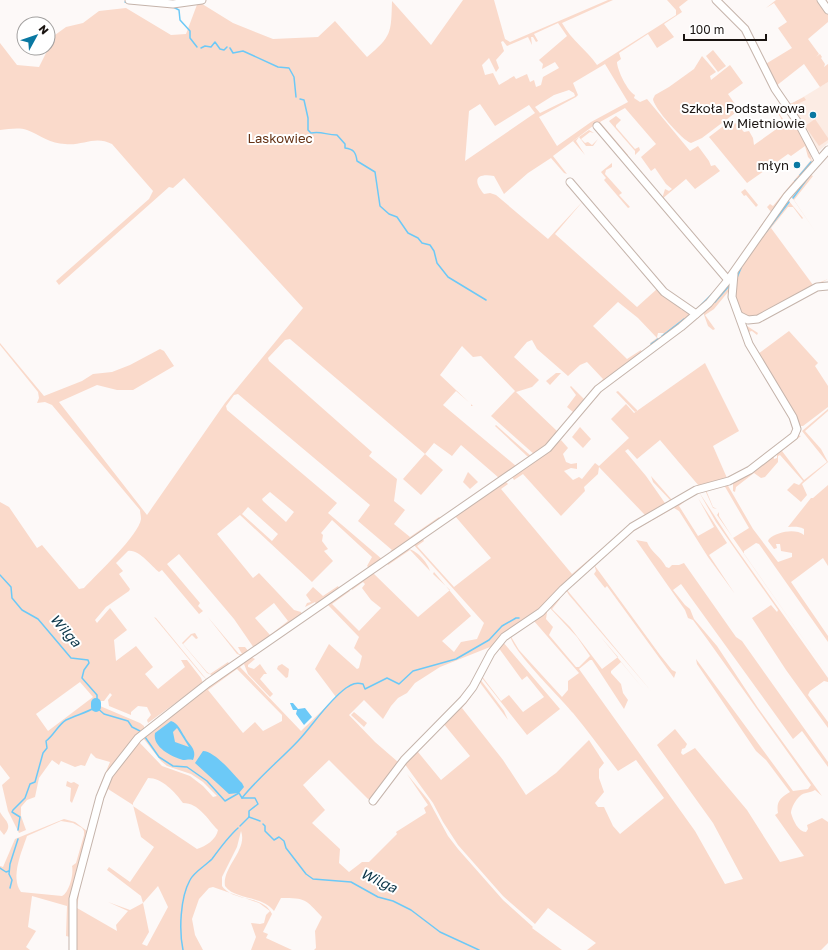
<svg xmlns="http://www.w3.org/2000/svg" width="828" height="950" font-family="'Golos Text',sans-serif">
<rect width="100%" height="100%" fill="#fdf9f8"/>
<!-- built -->
<polygon fill="#fcece4" points="828,82 828,143 818,152 790,105"/>
<!-- green -->
<g fill="#fadacb" fill-rule="evenodd">
<path d="M151,0H202L199,2L233,23L273,39L318,37L335,21L367,57C392,36 391,33 392,1L431,45L463,0H494L505,39L510,42L608,0H613L562,23C572,41 586,49 597,65L676,15V10L667,0H688L679,7L682,12L664,24L674,37L657,48L648,34L619,53L621,59L617,62C617,70 628,92 635,95L634,98L640,102L647,99L690,151L698,146L709,161L711,166L715,165L720,171L695,189L686,179L662,199L665,189L669,191L672,189L666,184L655,168L651,171L641,157L656,144L625,108L600,122L628,155L625,157L593,126L553,156L567,174L564,173L551,158L528,173L504,194L494,176C475,173 473,181 484,194L490,193L496,195L548,239L584,200L555,234L637,307L657,289L680,306L681,310L683,309L692,315L666,336L663,333H658L657,337L659,340L652,345L650,343L657,338L638,318L618,302L593,326L627,359L641,350L642,353L589,394L603,379L587,362L580,365L568,376L537,349L532,340L527,342L514,357L539,380L532,387L516,392L557,431L566,421V423L559,433L535,455L491,416L515,391L481,356L473,357L462,346L440,375L473,406H471V404L456,391L443,405L516,466L499,478L461,445L452,456L434,443L425,454L443,470L421,495L403,479L425,454L290,339L285,340L268,358L269,361L372,452L369,456L397,479L394,501L405,510L394,524L410,537L439,517L441,519L393,552L390,551L392,550L358,521L370,505L238,394L234,395L226,406L227,410L337,503L328,513L383,560L369,568L367,566L372,557L332,520L321,533L323,535L322,541L328,549L324,551L333,561L312,582L240,515L217,534L253,578L259,573L294,610L301,612L302,616L254,648L234,619L179,554L167,564L200,603L198,606L203,611L199,614L162,570L159,572C151,566 139,549 128,551L116,563L123,571L119,574L130,589L129,591L106,607L95,620L97,623L110,608L127,630L114,640L116,661L136,646L153,667L145,674L158,689L185,667L181,660H187L201,678L203,683L148,723L147,720L151,715L147,707L138,706L131,712V715L109,706L108,700L112,695L110,693L104,701H100V706L140,723L144,726V730L99,788L110,762L96,758L91,753L85,766L81,765L75,767L61,761L59,765L52,760L39,778L35,797L27,800L21,807V816L26,830L19,833L8,811L2,785L10,778L0,765V502L9,507L37,548L42,545L79,589L84,588C97,574 139,535 141,519C141,516 140,512 140,510L52,405L45,402L37,403L39,398L38,392L0,345V343L44,396L82,381L93,374L112,372L130,365L160,349L164,351L174,366L133,390H117L97,385L59,402L147,515L225,403L303,308L184,178L173,188L169,187L59,285L56,281L149,199L153,191L112,144C95,135 83,146 65,144C51,144 40,135 27,130C19,127 9,129 0,130V43L17,65L39,67L55,35L66,27L83,23L99,11L126,8L171,35L186,34L198,2ZM558,23L567,36L539,60L543,64L542,69L555,62L559,68L543,77L541,85L536,87L534,80L530,82L527,74L516,79L514,76L499,85L493,73L485,75L482,65L489,58L496,72L499,68L496,60L504,51L501,42L503,41L507,46L528,37L532,45L531,37H533L536,42L538,41L534,34ZM605,64L628,102L591,122L557,146L539,117L576,97L578,95L573,83ZM569,90L574,93L575,96L540,113L535,107L554,95ZM480,104L495,126L529,105L535,113L465,161L469,111ZM270,492L294,512L286,522L263,501L262,499ZM248,507L278,534L272,541L242,514ZM274,603L288,621L270,635L255,618ZM80,682L93,697L48,731L36,714Z"/>
<polygon points="776,0 819,0 828,12 828,22 808,39 819,54 816,57 820,54 822,57 821,58 825,64 824,67 828,64 828,82 820,87 804,64 776,86 764,65 792,48 778,28 787,22 774,3 766,8"/>
<polygon points="713,50 726,66 718,72 706,56"/>
<path d="M702,56L716,72L710,76L711,80L730,65L743,83L728,94L739,110L702,138L691,143C683,141 653,107 653,99L655,95L669,87L694,69Z"/>
<polygon points="782,92 790,104 804,97 806,100 791,107 781,96"/>
<polygon points="782,107 787,109 807,140 812,161 760,229 759,228 771,212 767,207 770,204 773,206 811,160 808,157 805,146 791,156 788,154 747,183 709,137 730,121 737,124 744,132 749,131 753,138 754,145 792,118 785,108 782,108 778,112 783,119 780,122 781,118 776,111"/>
<polygon points="616,116 621,120 616,125 616,127 635,149 639,147 640,150 635,155 635,151 609,121"/>
<polygon points="815,119 828,138 828,140 819,146 805,126"/>
<polygon points="589,130 594,133 590,132 581,139 585,143 588,142 592,145 598,139 593,146 586,146 579,137 576,141 585,155 573,141"/>
<polygon points="612,163 612,167 606,170 605,174 622,193 619,195 630,207 628,208 604,180 606,178 601,172"/>
<polygon points="809,174 813,176 794,200 817,234 791,196"/>
<polygon points="745,189 758,205 756,207 746,195 744,196 741,192"/>
<polygon points="788,200 803,218 802,219 793,207 788,207 771,228 813,285 828,279 763,315 745,317 738,310 734,300 736,275"/>
<polygon points="730,283 732,307 728,292 714,309 705,315 715,329 713,330 708,326 703,312"/>
<polygon points="744,324 758,333 757,335 752,331 748,332 758,354 789,331 818,363 815,366 828,386 828,407 803,426 800,426 787,400 756,355"/>
<polygon points="705,363 739,431 713,446 727,478 739,472 735,476 699,486 660,440 637,459 628,449 625,451 646,476 667,506 639,522 636,520 645,515 599,467 598,474 584,487 585,491 561,516 523,474 514,480 512,477 539,459 561,440 568,448 563,454 566,462 571,464 577,463 577,469 571,468 564,471 573,480 579,477 582,479 595,463 599,466 629,438 611,419 626,404 634,413"/>
<polygon points="556,373 561,373 550,385 546,381"/>
<polygon points="571,386 584,399 569,419 568,419 573,412 567,407 576,395 570,387"/>
<polygon points="618,391 637,410 637,411 635,412 616,392"/>
<polygon points="828,409 828,411 805,431 821,449 828,462 802,484 807,495 801,502 787,490 794,483 799,485 803,481 780,455 778,456 778,462 765,477 761,478 754,473 736,487 735,492 733,491 733,482 773,455 774,459 777,458 777,453 797,435 801,436 782,451 804,480 827,462 802,431"/>
<polygon points="496,425 531,456 532,458 527,456 495,426"/>
<polygon points="580,427 591,439 583,448 572,437"/>
<polygon points="468,472 478,482 470,489 463,482"/>
<polygon points="651,476 672,500 672,502 653,482"/>
<path d="M506,482L508,484L501,489L572,574L612,540L613,541L547,605L515,626L476,675L490,647L440,667L415,683L407,693L398,698L391,706L383,719L364,700L349,715L375,742L398,762L373,798L368,799L329,760L303,785L325,810L312,823L340,849L339,863L349,872L362,862H369L397,834L396,832L426,813L424,808L428,805L407,774L429,801L448,836L458,849L503,900L533,927L532,928L562,950H314L316,948L315,931L322,917C305,899 306,898 281,898L274,911C261,895 235,900 225,886C222,867 248,850 241,831L237,847L222,877V886C234,903 263,894 272,914L263,932L268,934L266,938L292,950H251L256,937L251,923L260,924L264,923L266,915L270,911L259,903L213,887L209,888L199,899L192,919L195,935L203,950H74L77,892L79,894L77,908L117,931L116,925L128,911L108,902L130,910L143,903L141,896L107,870L109,867L130,882L154,847L141,837L133,805L108,789L104,798L102,797L112,774L139,742L162,766L190,776L203,786L213,797L217,796L203,782L191,774L167,766L161,761L143,738L178,711L194,696L251,657L255,659L248,665V667L254,669L260,664L267,674H264L260,679L273,694L270,697L248,674L244,664L240,667L301,731L336,697L315,669L329,644L357,669L359,668L362,656L354,648L359,637L328,605L349,590L350,591L332,604L359,631L381,608L371,600L362,588L365,584L363,582L352,590V587L373,573L418,617L450,590L433,574L434,572L471,616L442,641L454,652L461,642L477,639L484,623L414,545L423,539L424,541L417,546L454,587L491,558L455,516ZM237,669L282,715V721L263,731L255,722L243,733L208,690ZM148,778C162,778 175,792 183,803C199,803 207,819 218,830C216,840 206,846 197,849L133,806V803ZM158,886L168,907L147,946L142,944L149,932L143,903Z"/>
<path d="M727,484L753,529L778,562L792,557V553L781,551L780,544H776L777,548L774,549L768,541L769,539C777,532 795,528 804,535V529C798,526 794,527 788,527L811,498H813L828,485V566L823,558L791,582L828,636V642L759,544L756,543L744,551V554L828,674L717,515L719,512V516L733,538L749,528L724,485L706,490L713,507L717,509L713,508L705,490Z"/>
<polygon points="699,492 731,541 828,678 828,682 824,681 810,691 808,695 828,722 828,728 786,670 752,618 771,605 777,612 778,610 716,522"/>
<polygon points="698,498 727,543 709,555 735,594 708,557 679,511 674,508 653,520 653,518 683,500 684,502 679,506 698,536 714,527"/>
<polygon points="651,519 651,521 630,533 615,546 614,549 611,549 595,566 660,655 672,670 676,672 674,678 607,586 605,588 594,574 596,571 594,564 630,531"/>
<path d="M636,540L647,542C651,552 661,557 666,567L669,568L672,565H679L684,563L736,637L742,641L828,762V767L802,731L793,739L681,584L673,590L685,605L690,609L694,619L717,646L758,708L822,796L815,790C810,793 804,792 800,796C796,799 791,808 791,813C793,820 798,832 806,832L808,829L807,825L822,818L828,822V943L821,950H587L596,943L548,908L535,924L503,896L458,845L443,822L433,803L404,763L418,748V752L441,780L470,756L443,723L468,696L471,697L462,708L503,760L526,795L556,773L589,740L604,763L599,769V778L604,792L595,803L598,807H604L613,826L620,834L664,798L636,760L618,771C603,752 589,732 573,713C560,697 512,651 510,635L519,650L562,697L568,690V681L579,673L534,621L545,610L547,612L546,619L553,627L549,635L576,667H579L590,656L577,637L549,607L557,598L560,599L552,609L570,627L602,669L618,657L600,636L645,691L621,662L611,671V673L621,684L623,693L628,700L624,709L592,660H590L579,669L695,831L725,884L743,879L713,823L657,745L675,729L687,744L685,748L682,749L681,753L683,755L695,748L747,810L780,862L804,856L775,815L778,813C776,802 780,798 790,792L766,760L756,751L697,664L696,659L793,791L808,789L811,785L707,639L693,620L688,618L685,610Z"/>
<path d="M407,549C416,549 428,563 430,571L410,550L388,565L387,563Z"/>
<polygon points="338,586 340,590 317,605 315,602 305,607 307,603 311,602 306,595 313,587 323,596"/>
<polygon points="566,590 567,590 651,691 569,595"/>
<polygon points="207,616 239,654 242,654 238,647 245,647 249,652 242,656 237,654"/>
<polygon points="154,617 156,618 207,680 202,675"/>
<polygon points="195,633 198,638 196,639 192,635 183,644 207,672 210,674 228,662 230,665 214,676 207,673 182,643 191,634"/>
<polygon points="503,642 560,709 527,735 482,678 481,675 501,701 509,695 523,712 544,697 527,676 522,680 498,647"/>
<polygon points="282,664 289,669 288,677 286,678 277,669 278,666"/>
<polygon points="480,679 504,711 508,720 478,680"/>
<polygon points="354,712 367,723 364,727 351,715"/>
<polygon points="67,781 71,783 74,782 79,785 72,803 70,801 71,788 66,786"/>
<path d="M0,812C4,820 14,824 4,835L0,830Z"/>
<path d="M64,819L75,822L87,831L70,937L66,936L67,906L32,896L28,927L36,931L26,947L30,950H0V866L3,867L15,839ZM61,821L73,823L82,828L84,831V835L76,863L72,866C74,874 69,893 62,896L21,892C10,877 22,851 27,836Z"/>
</g>
<!-- water -->
<g fill="#6cc9f7" fill-rule="evenodd">
<polygon points="290,703 293,703 298,709 305,708 312,717 304,725 296,714 297,710 293,710"/>
<path d="M171,721C178,723 181,731 185,737C188,744 198,749 193,760C189,759 187,760 183,760C172,757 152,747 155,733ZM177,728L189,747L175,742L173,732Z"/>
<path d="M203,751C215,751 234,775 242,783L244,787L239,793L229,794L195,763Z"/>
</g>
<g fill="none" stroke-linecap="round" stroke-linejoin="round">
<!-- stream -->
<g stroke="#6cc9f7" stroke-width="1.5">
<polyline points="125,2 139,4"/>
<polyline points="173,7 179,10 180,20 190,31 190,38 197,47"/>
<polyline points="201,48 205,46 211,47 215,42 220,49 224,50 227,47"/>
<polyline points="230,48 233,53 243,51 278,67 289,68 294,77 296,97"/>
<path d="M300,99L304,100L308,118V130L311,133C322,131 326,135 337,135L345,144V148C354,149 356,153 357,161L375,172L380,206L389,214L397,217L408,233L418,238L422,243L430,245L434,251L437,263L448,277L486,300"/>
<polyline points="800,175 811,162"/>
<polyline points="795,181 797,179"/>
<polyline points="793,198 810,175"/>
<polyline points="766,232 789,202"/>
<polyline points="736,280 741,268"/>
<polyline points="715,302 729,286"/>
<polyline points="696,310 712,294"/>
<polyline points="662,336 684,319"/>
<polyline points="651,344 658,339"/>
<polyline points="0,575 11,587 12,598 22,610 38,619 71,658 88,660 89,663 84,670 82,678 97,695 97,699"/>
<polyline points="145,737 159,757 173,766 187,767 207,781 225,801 239,793 242,798 255,798 258,804 249,811 249,817"/>
<path d="M242,798C259,777 280,760 298,741C314,724 327,702 346,688C352,684 356,682 363,684L365,689L387,678L399,684L413,671L456,659L489,640L502,626L516,618H519"/>
<polyline points="249,817 260,821"/>
<polyline points="263,824 265,826 265,831 274,840 279,837 284,841 286,848 306,874 313,879 351,882 378,897 393,901 411,910 440,932 479,950"/>
<polyline points="240,826 249,817"/>
<path d="M18,830L20,817L12,812L13,810L25,798L30,784L35,782L43,753L47,748L46,741C54,735 58,725 66,720C76,715 86,713 96,707L104,714L128,721L132,727L140,731"/>
<polyline points="0,868 6,872 9,871"/>
<polyline points="10,888 12,880 9,874 10,864 18,839"/>
<path d="M183,950C179,931 180,898 190,880C194,872 205,866 212,859C220,848 228,837 238,828"/>
</g>
<!-- river -->
<polyline stroke="#6cc9f7" stroke-width="10" points="96,707 96,703"/>
<!-- minor casing -->
<g stroke="#c5b4ab" stroke-width="9">
<g id="minor">
<polyline points="129,0 173,4 202,0"/>
<polyline points="716,0 745,29 775,89 799,124 818,160"/>
<polyline points="821,0 828,10"/>
<polyline points="597,126 728,280"/>
<polyline points="570,182 664,292 696,314"/>
<polyline points="740,316 748,320 758,319 817,287 828,286"/>
<polyline points="373,801 404,760 463,700 473,687 491,653 504,637 541,612 563,589 632,527 696,490 729,481 750,470 794,436 797,429 793,417 749,344 732,297 734,274"/>
<polyline points="73,950 73,899 100,797 109,775 138,738 208,683 548,448 598,389 681,327 709,303 728,280 787,196 828,150"/>
</g>
</g>
<!-- minor -->
<use href="#minor" stroke="#fff" stroke-width="7"/>
</g>
<!-- markers -->
<g fill="#0978a2" stroke="#fff" stroke-width="1.5">
<circle cx="813" cy="115" r="4"/>
<circle cx="797" cy="165" r="4"/>
</g>
<g text-anchor="middle" dominant-baseline="central" stroke-width="4" stroke-linejoin="round" paint-order="stroke">
<!-- poi labels -->
<g font-size="13" fill="#1a1411" stroke="#fff" text-anchor="end">
<text x="805" y="108">Szkoła Podstawowa<tspan x="805" dy="15">w Mietniowie</tspan></text>
<text x="789" y="165">młyn</text>
</g>
<!-- park labels -->
<g font-size="13" fill="#663315" stroke="#fff">
<text x="280" y="138">Laskowiec</text>
</g>
<!-- water labels -->
<g font-size="14" font-style="italic" fill="#0a3548" stroke="#fff">
<text transform="translate(66 630) rotate(49)">Wilga</text>
<text transform="translate(379 880) rotate(25)">Wilga</text>
</g>
</g>
<!-- north arrow -->
<g transform="translate(36 36) rotate(50)"><circle r="19" fill="#ffffff" stroke="#a3a1a0"/>
<path d="M0-3L7 15L0 10L-7 15Z" fill="#0978a2"/>
<text y="-6" font-size="11" font-weight="bold" text-anchor="middle" fill="#1a1411">N</text>
</g>
<!-- scale -->
<path d="M684 34v6h82v-6" fill="none" stroke="#1a1411" stroke-width="2"/>
<text x="690" y="34" font-size="12" fill="#1a1411" stroke="#ffffff" stroke-width="3" paint-order="stroke">100 m</text>
</svg>
